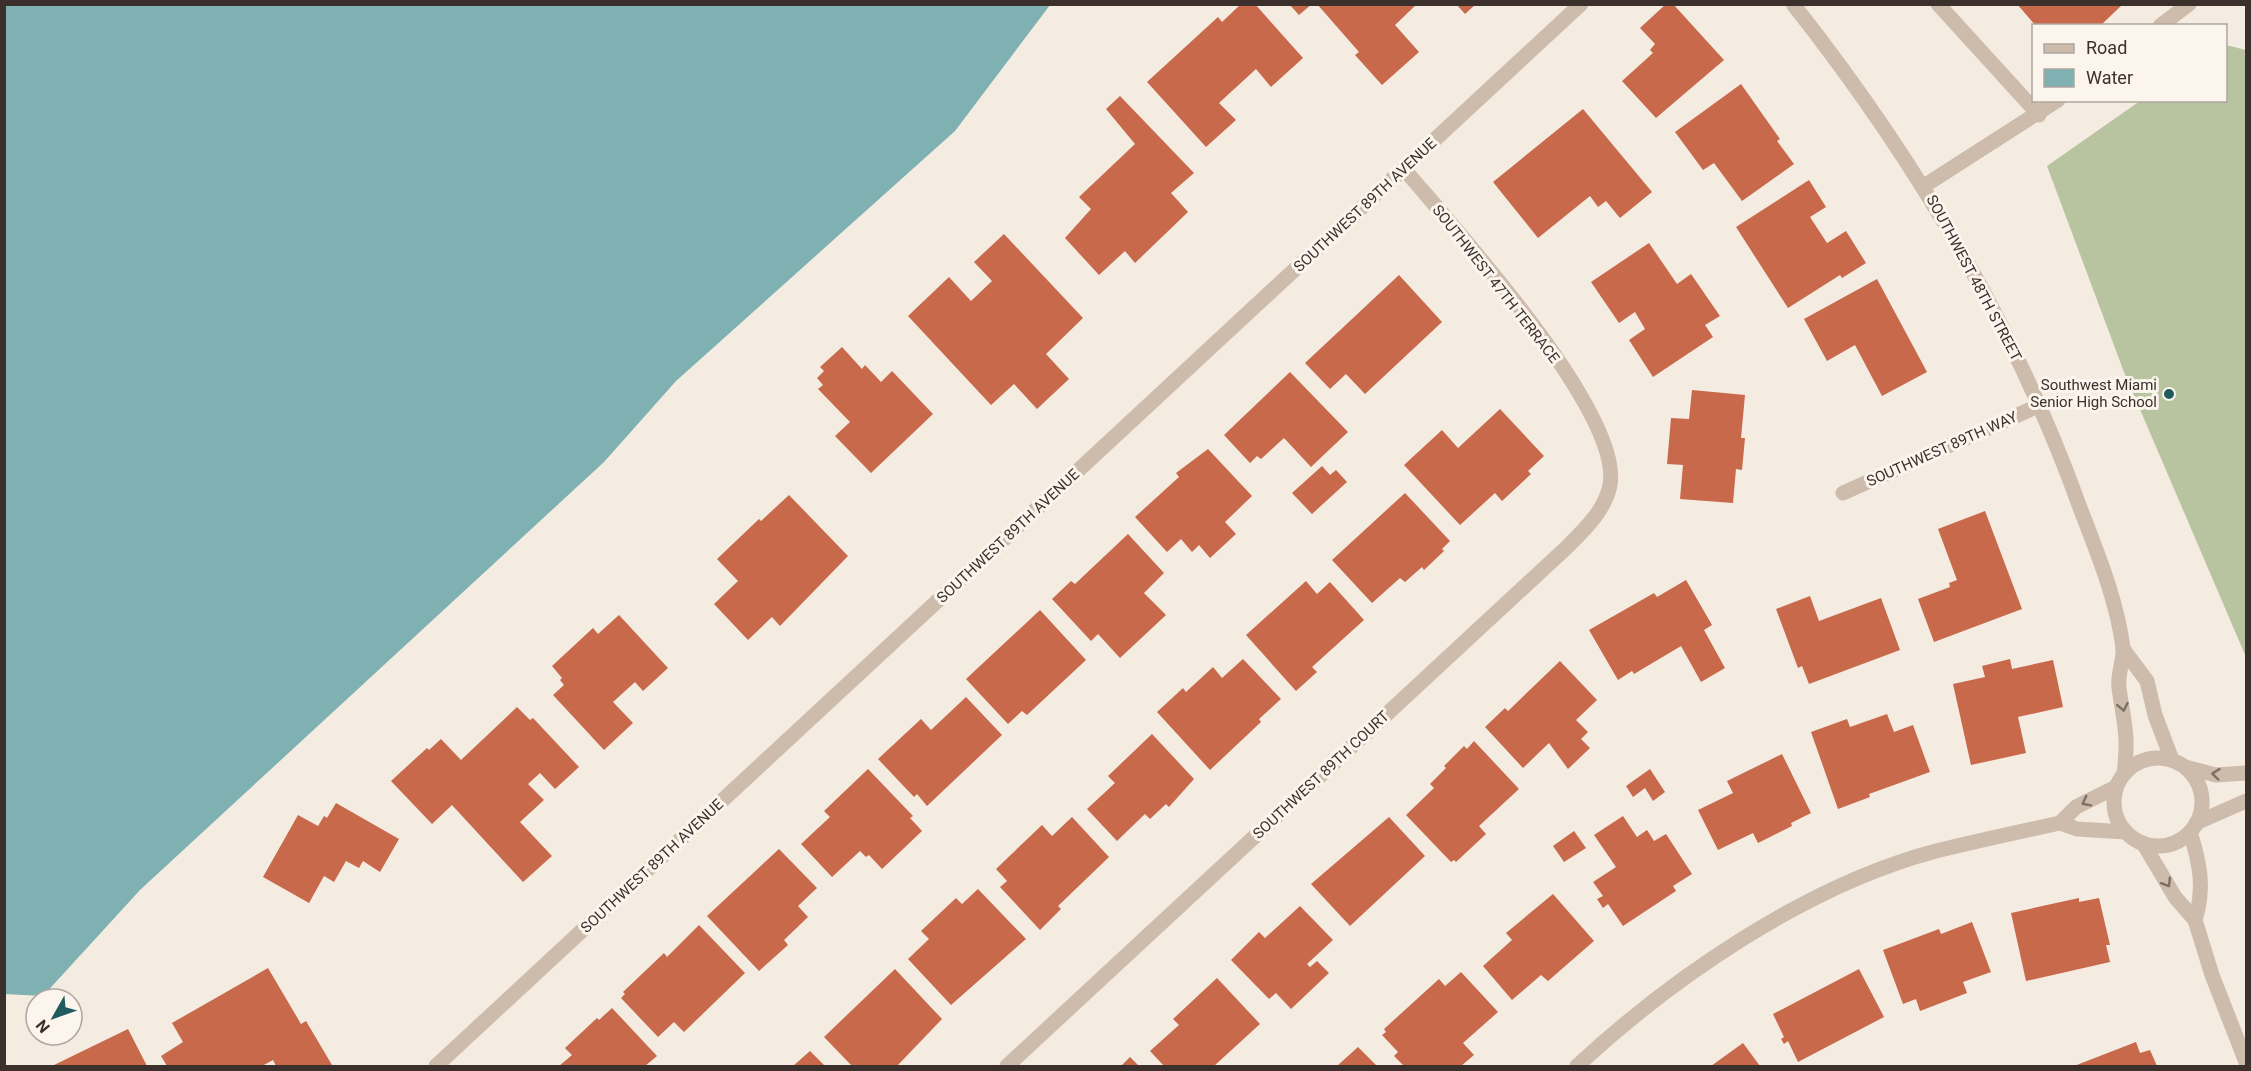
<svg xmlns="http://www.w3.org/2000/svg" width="2251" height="1071" font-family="Roboto,sans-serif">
<rect width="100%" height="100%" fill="#f4ebe1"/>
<!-- garden -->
<polygon fill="#b8c4a0" points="2226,45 2246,50 2246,657 2124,372 2047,166 2140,101 2226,100"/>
<!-- water -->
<polygon fill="#7fb0b2" points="5,4 1050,4 1050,5 955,131 676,381 604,462 140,890 43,996 4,994"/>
<!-- building -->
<g fill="#c8694b">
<polygon points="1241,4 1255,4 1303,58 1271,87 1256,69 1219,103 1236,120 1206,147 1147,82 1218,17 1222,22"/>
<polygon points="1289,4 1312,4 1299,15"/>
<polygon points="1317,4 1417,4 1395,25 1419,52 1382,85 1355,55 1359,52"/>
<polygon points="1456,4 1476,4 1465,14"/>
<polygon points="1666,4 1673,4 1724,60 1656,118 1622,81 1653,53 1650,50 1655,44 1640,28"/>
<polygon points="2017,4 2123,4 2100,26 2036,26"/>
<polygon points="1741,84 1780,139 1777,141 1794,164 1742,201 1714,163 1703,170 1675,132"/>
<polygon points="1120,96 1194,173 1171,193 1188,212 1135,263 1125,251 1099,275 1065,238 1091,209 1079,197 1135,144 1106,109"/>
<polygon points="1583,109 1652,192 1620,218 1606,201 1598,207 1590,196 1538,238 1493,182"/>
<polygon points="1809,180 1826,207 1810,217 1827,243 1846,231 1866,263 1842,278 1840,275 1788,308 1736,227"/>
<polygon points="1004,234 1083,318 1046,354 1069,379 1037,409 1014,384 991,405 908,316 949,277 971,301 992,281 974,262"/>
<polygon points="1649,243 1677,284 1691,274 1720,316 1705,325 1713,337 1653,377 1629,340 1645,329 1635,312 1619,323 1591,282"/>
<polygon points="1399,275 1442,322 1365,394 1346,374 1330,389 1305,363"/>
<polygon points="1877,279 1927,372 1882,396 1855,345 1827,361 1804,319"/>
<polygon points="842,347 862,369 865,365 881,382 892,371 933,414 871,473 835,436 850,422 818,389 823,385 817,378 824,371 820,367"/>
<polygon points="1290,372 1348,432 1311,467 1284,438 1261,459 1257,456 1250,463 1224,435"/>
<polygon points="1692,390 1745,395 1741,438 1745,438 1742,470 1736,469 1733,503 1680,499 1683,465 1667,464 1671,418 1689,419"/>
<polygon points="1500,409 1544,456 1528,471 1531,474 1502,501 1495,493 1460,525 1404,465 1442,430 1458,448"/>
<polygon points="1208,449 1252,496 1225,522 1236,534 1210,558 1199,545 1192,552 1181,539 1167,552 1135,517 1179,477 1176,473"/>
<polygon points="1322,466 1330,475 1336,470 1347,482 1312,514 1292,493"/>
<polygon points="1405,493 1450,541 1442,549 1444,551 1424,570 1422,567 1405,582 1400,578 1372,603 1332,560"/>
<polygon points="789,495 848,556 780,626 772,617 748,640 714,604 738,581 717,559 759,519 761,521"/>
<polygon points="1985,511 2022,609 1934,642 1918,599 1950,587 1949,583 1957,580 1938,529"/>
<polygon points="1128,534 1164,573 1144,593 1166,615 1120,658 1098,634 1091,641 1052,599 1071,581 1075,584"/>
<polygon points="1686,580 1712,625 1704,630 1725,668 1701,682 1681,646 1634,674 1632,671 1618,680 1589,630 1654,593 1657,597"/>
<polygon points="1306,581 1317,594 1330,582 1364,620 1312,667 1317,672 1296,691 1246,635"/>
<polygon points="1810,596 1819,621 1881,598 1900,650 1809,684 1802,666 1798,668 1776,609"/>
<polygon points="1040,610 1086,660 1027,715 1022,711 1008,724 966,679"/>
<polygon points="619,615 668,668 643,691 635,682 613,702 633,723 604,750 553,695 564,685 560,680 562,678 552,666 593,628 598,634"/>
<polygon points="1243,659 1281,699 1259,719 1261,722 1210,770 1157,712 1183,688 1186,692 1213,667 1222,678"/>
<polygon points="2010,659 2012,669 2053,660 2063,707 2018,717 2026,753 1971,765 1953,684 1985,677 1982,666"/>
<polygon points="1560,661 1597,700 1576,720 1588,732 1581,739 1590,748 1568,769 1549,743 1523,768 1485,727 1505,708 1508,711"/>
<polygon points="966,697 1002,735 927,806 917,794 914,797 878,759 921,719 931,730"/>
<polygon points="517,707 530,720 533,718 579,767 555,789 540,773 528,784 544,800 520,822 552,856 523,882 452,805 432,824 391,781 427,748 429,750 441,739 461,760"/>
<polygon points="1887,714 1894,732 1913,725 1930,772 1869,794 1870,797 1838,809 1811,732 1847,719 1850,727"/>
<polygon points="1152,734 1194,779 1169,807 1166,804 1150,819 1145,814 1117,841 1087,809 1115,783 1108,776"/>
<polygon points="1474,741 1519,789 1479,826 1486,834 1456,862 1454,860 1451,862 1406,815 1434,788 1430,784 1446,768 1444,766 1464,746 1467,749"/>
<polygon points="1782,754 1811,813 1791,823 1792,826 1758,843 1753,833 1718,850 1698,810 1733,793 1727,781"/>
<polygon points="868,769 913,816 910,818 922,831 882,869 869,855 866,857 860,851 832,877 801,844 830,817 824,811"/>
<polygon points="1650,769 1665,792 1653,801 1645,788 1633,797 1626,786"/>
<polygon points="336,803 399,839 380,872 363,861 359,868 346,861 334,882 324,876 309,903 263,877 298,815 318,826 324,816 327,818"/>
<polygon points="1623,816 1637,837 1647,830 1654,841 1666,834 1692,874 1673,886 1676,891 1623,926 1608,904 1603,908 1597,899 1603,896 1593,882 1616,867 1594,835"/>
<polygon points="1072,817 1109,857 1058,906 1061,909 1040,930 1000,887 1007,881 996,869 1042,825 1052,836"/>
<polygon points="1389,817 1425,856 1350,926 1311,884"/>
<polygon points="1574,831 1586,848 1564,862 1553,846"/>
<polygon points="779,849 817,888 798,906 808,917 784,940 788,945 759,971 707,916"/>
<polygon points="978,889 1026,939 951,1005 908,959 929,939 921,931 956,898 962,904"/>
<polygon points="1553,894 1594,941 1548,981 1541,975 1512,1000 1483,966 1512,940 1506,933"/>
<polygon points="2079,898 2079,902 2099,898 2110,945 2106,945 2110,962 2026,981 2011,913"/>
<polygon points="1300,906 1333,940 1307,964 1310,967 1317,961 1329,973 1291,1009 1276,993 1269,999 1231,960 1259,932 1265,938"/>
<polygon points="1972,922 1991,972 1963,982 1967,993 1920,1011 1916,999 1903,1004 1883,950 1939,929 1941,934"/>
<polygon points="699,925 745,973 684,1032 674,1022 658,1037 621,998 625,994 623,992 664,953 667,957"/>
<polygon points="268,968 301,1024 306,1021 332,1065 276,1066 273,1060 262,1066 167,1066 161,1056 183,1042 172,1023"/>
<polygon points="895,969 942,1019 897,1066 852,1066 824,1037"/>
<polygon points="1859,969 1884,1017 1798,1062 1788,1041 1784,1044 1781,1039 1784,1037 1773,1014"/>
<polygon points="1461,972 1498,1012 1463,1043 1474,1055 1461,1066 1404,1066 1394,1056 1398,1052 1382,1035 1386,1032 1384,1029 1439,979 1445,986"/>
<polygon points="1217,978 1260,1024 1214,1066 1164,1066 1150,1051 1179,1025 1173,1019"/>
<polygon points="612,1008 657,1056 645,1066 559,1066 572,1055 565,1048 597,1018 599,1020"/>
<polygon points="128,1029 147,1066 52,1066"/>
<polygon points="2136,1042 2140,1053 2150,1050 2157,1066 2074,1066"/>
<polygon points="1743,1043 1760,1066 1711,1066"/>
<polygon points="1358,1047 1377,1066 1337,1066"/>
<polygon points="810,1051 825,1066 793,1066"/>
<polygon points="1130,1057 1139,1066 1121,1066"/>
</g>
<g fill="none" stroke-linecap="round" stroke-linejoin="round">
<!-- minor -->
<g stroke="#cdbbac" stroke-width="15">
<path d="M1793,4C1913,156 2013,322 2079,505C2096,550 2117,599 2123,648C2124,661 2117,675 2119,688C2124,723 2129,736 2124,773"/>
<polyline points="1938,4 2039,115"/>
<polyline points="2160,26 2189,4"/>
<polyline points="1924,186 2058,100"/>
<polyline points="1843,493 2040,405"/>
<polyline points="2123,649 2147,681 2155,715 2172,760"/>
<circle cx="2158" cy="802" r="44"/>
<polyline points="2185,767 2216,775 2246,773"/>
<polyline points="2060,823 2076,807 2116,787"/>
<polyline points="2196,823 2246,801"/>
<path d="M2190,832C2200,863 2205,889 2195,920"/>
<polyline points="2143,843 2175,897 2195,920 2212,975 2246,1062"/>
<polyline points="436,1066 1581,4"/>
<path d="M1007,1066L1566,548C1583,531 1605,511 1610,485C1623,412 1453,227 1404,169"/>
<path d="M1577,1066C1673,977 1807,885 1936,851C1977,841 2018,832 2060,823L2077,829L2126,832"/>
</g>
</g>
<!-- one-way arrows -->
<defs><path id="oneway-chevron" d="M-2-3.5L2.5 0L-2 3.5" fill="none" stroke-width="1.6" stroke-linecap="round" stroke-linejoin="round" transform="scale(1.5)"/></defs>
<g stroke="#7d6f65">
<use href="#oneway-chevron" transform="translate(2123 707) rotate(79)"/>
<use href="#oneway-chevron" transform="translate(2216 774) rotate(-174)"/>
<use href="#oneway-chevron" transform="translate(2086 802) rotate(153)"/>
<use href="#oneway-chevron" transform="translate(2167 883) rotate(58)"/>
</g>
<!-- markers -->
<circle fill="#1f5a5e" stroke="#fbf5ee" stroke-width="2" cx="2169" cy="394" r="6"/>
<g text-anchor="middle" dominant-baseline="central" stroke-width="6" stroke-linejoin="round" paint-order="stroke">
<!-- street labels -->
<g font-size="15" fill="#3b302b" stroke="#fbf5ee">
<text transform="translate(1365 205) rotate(-43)">SOUTHWEST 89TH AVENUE</text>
<text transform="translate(1974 278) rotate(62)">SOUTHWEST 48TH STREET</text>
<text transform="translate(1496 284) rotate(52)">SOUTHWEST 47TH TERRACE</text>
<text transform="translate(1942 449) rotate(-24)">SOUTHWEST 89TH WAY</text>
<text transform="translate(1008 536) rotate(-43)">SOUTHWEST 89TH AVENUE</text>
<text transform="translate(1321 775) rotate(-43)">SOUTHWEST 89TH COURT</text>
<text transform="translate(652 866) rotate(-43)">SOUTHWEST 89TH AVENUE</text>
</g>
<!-- poi labels -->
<g font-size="15" fill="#3b302b" stroke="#fbf5ee" text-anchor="end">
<text x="2157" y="385">Southwest Miami<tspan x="2157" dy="17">Senior High School</tspan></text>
</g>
</g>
<!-- border -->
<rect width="2251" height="1071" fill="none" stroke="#3b302b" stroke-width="12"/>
<!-- legend -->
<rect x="2032" y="24" width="195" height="78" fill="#fbf5ee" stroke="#aea6a0" stroke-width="1.5"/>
<rect x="2044" y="44" width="30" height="9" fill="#cdbbac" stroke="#aea6a0" stroke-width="1.5"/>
<text x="2086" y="54" font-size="18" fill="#3b302b">Road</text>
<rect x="2044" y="69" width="30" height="18" fill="#7fb0b2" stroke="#aea6a0" stroke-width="1.5"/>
<text x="2086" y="84" font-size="18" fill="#3b302b">Water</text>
<!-- north arrow -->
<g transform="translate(54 1017) rotate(230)"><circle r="28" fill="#fbf5ee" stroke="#aea6a0" stroke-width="1.5"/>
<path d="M0-4.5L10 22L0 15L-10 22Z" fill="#1f5a5e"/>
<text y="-9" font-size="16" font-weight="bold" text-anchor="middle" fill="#3b302b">N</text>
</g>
</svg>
